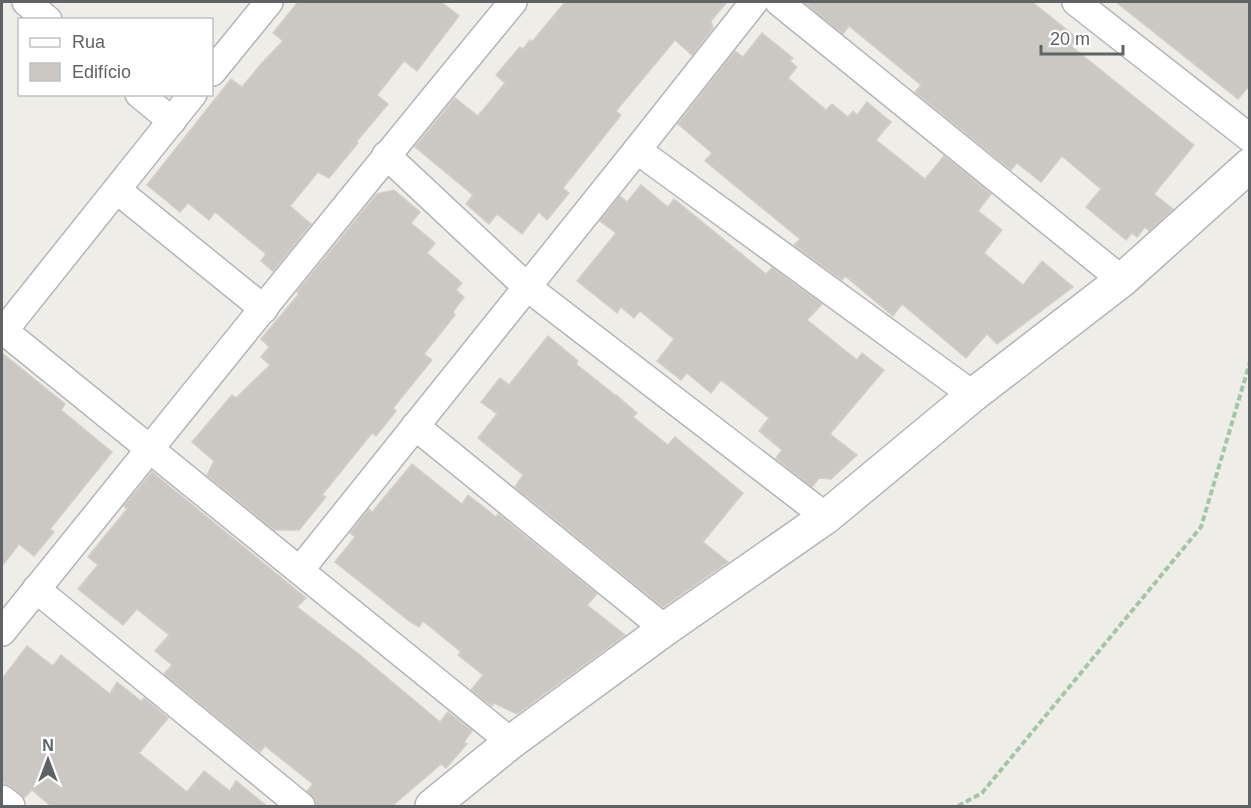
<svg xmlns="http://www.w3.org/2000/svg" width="1251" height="808" font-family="Arial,sans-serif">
<rect width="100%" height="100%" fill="#efede8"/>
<!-- building -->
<g fill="#cbc8c4" stroke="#d4cec7" stroke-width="1.5">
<polygon points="298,2 441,2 459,16 417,71 404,61 377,95 388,104 357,141 358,143 329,178 318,172 290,206 311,224 273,271 261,261 266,254 215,212 209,220 188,203 180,212 147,185 231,79 242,87 261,64 283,41 273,33"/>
<polygon points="565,2 727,2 711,21 713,28 692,55 675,40 616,111 621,115 563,188 569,193 547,220 539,212 522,234 497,214 489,224 466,204 473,195 415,147 455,98 478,116 505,83 496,75 520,47 523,49 530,40 532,42"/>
<polygon points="803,2 1032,2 1077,38 1071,46 1194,145 1154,194 1173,209 1149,231 1145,227 1137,237 1132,233 1126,240 1086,207 1101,189 1062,156 1041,182 1017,163 1011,170 915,92 921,85 849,26 843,34"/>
<polygon points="1116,2 1250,2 1250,85 1238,99"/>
<polygon points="762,33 793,58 790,61 797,67 788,78 826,110 832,104 848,117 853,111 857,115 867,102 891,122 876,140 925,179 944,156 991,194 978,211 1002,230 984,253 1023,285 1042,261 1073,287 997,344 987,334 966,358 902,304 893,316 845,276 842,280 794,245 800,239 705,161 712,153 678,124 735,51 743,57"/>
<polygon points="641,185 668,207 674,199 766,274 772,268 822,304 807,320 857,360 862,353 884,370 830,434 857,455 831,479 819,478 812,487 807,483 776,458 782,450 759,431 769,418 721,380 711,393 687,373 681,380 657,361 674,339 640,311 634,318 621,307 617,313 577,281 616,233 600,221 620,196 627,202"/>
<polygon points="394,190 420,212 411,223 435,243 427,253 462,283 456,290 464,297 453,312 455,315 424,354 432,360 393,408 396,411 376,436 372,433 322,495 326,497 299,530 274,530 207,475 214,461 192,442 232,395 236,398 270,365 261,357 269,347 261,339 299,294 297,292 377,194"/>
<polygon points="548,336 578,361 576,364 615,395 616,395 637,413 633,417 668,445 675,437 743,493 703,542 728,562 663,607 515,487 523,475 478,438 497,414 481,402 500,378 509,385"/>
<polygon points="2,353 65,404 61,410 112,452 50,529 54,532 34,556 19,544 2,566"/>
<polygon points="412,464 462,504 468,495 496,517 498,514 597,594 587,605 625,635 517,714 494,703 492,706 471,690 483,675 458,655 461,652 423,621 419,627 409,621 335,562 355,537 350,533 369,509 372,512"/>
<polygon points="152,472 306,598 297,607 360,655 440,722 448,712 472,731 464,742 467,744 446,768 441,764 391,807 316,807 315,800 307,791 313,784 265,746 260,752 164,674 172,665 155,651 169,635 137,609 123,625 78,589 98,565 88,557 127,509 124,506"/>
<polygon points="27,646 53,666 61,655 110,694 117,682 141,701 144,698 168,718 139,753 187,792 204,771 230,791 236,781 268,807 52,807 32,790 24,798 12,787 2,782 2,679"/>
</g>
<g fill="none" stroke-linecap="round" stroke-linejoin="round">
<!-- minor casing -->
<g stroke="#b3b5b8" stroke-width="30">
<g id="minor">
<polyline points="26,2 48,20"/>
<polyline points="779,2 1122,280"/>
<polyline points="1076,2 1250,138"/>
<polyline points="212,72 269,2"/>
<polyline points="139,94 172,121"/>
<polyline points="637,150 973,395"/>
<polyline points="386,155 527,287 826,517"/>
<polyline points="117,190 264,309"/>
<polyline points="3,330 511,742"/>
<polyline points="2,333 193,94"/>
<polyline points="415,426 665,629"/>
<polyline points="300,570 637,150 754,2"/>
<polyline points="36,589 301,806"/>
<path d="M2,632C172,422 341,210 513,2"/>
<polyline points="2,799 11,806"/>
</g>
</g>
<!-- tertiary casing -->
<g stroke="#b3b5b8" stroke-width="36">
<polyline id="tertiary" points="432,806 511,742 665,629 826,517 973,395 1122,280 1250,165"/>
</g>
<!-- path -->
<polyline stroke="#a3c6a7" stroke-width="4" stroke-dasharray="6 3" stroke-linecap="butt" points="958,806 982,793 1201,527 1250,362"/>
<!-- minor -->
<use href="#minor" stroke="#fff" stroke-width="27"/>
<!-- tertiary -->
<use href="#tertiary" stroke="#fff" stroke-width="33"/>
</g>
<!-- border -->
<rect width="1251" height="808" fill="none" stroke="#5f6366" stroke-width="6"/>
<!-- legend -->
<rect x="18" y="18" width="195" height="78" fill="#ffffff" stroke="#bfc1c2" stroke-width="1.5"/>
<rect x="30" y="38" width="30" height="9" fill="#ffffff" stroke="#bfc1c2" stroke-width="1.5"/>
<text x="72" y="48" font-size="18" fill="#5f6366">Rua</text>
<rect x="30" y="63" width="30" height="18" fill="#cbc8c4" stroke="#bfc1c2" stroke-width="1.5"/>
<text x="72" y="78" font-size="18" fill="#5f6366">Edifício</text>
<!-- north arrow -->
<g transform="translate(48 760)" stroke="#ffffff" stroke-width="4.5" paint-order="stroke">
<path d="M0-4.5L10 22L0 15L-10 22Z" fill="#5f6366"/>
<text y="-9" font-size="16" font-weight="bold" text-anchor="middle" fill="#5f6366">N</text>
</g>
<!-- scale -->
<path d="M1041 45v9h82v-9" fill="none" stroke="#5f6366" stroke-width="3"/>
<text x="1050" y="45" font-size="18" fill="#5f6366" stroke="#ffffff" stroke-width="4.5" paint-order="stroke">20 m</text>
</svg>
